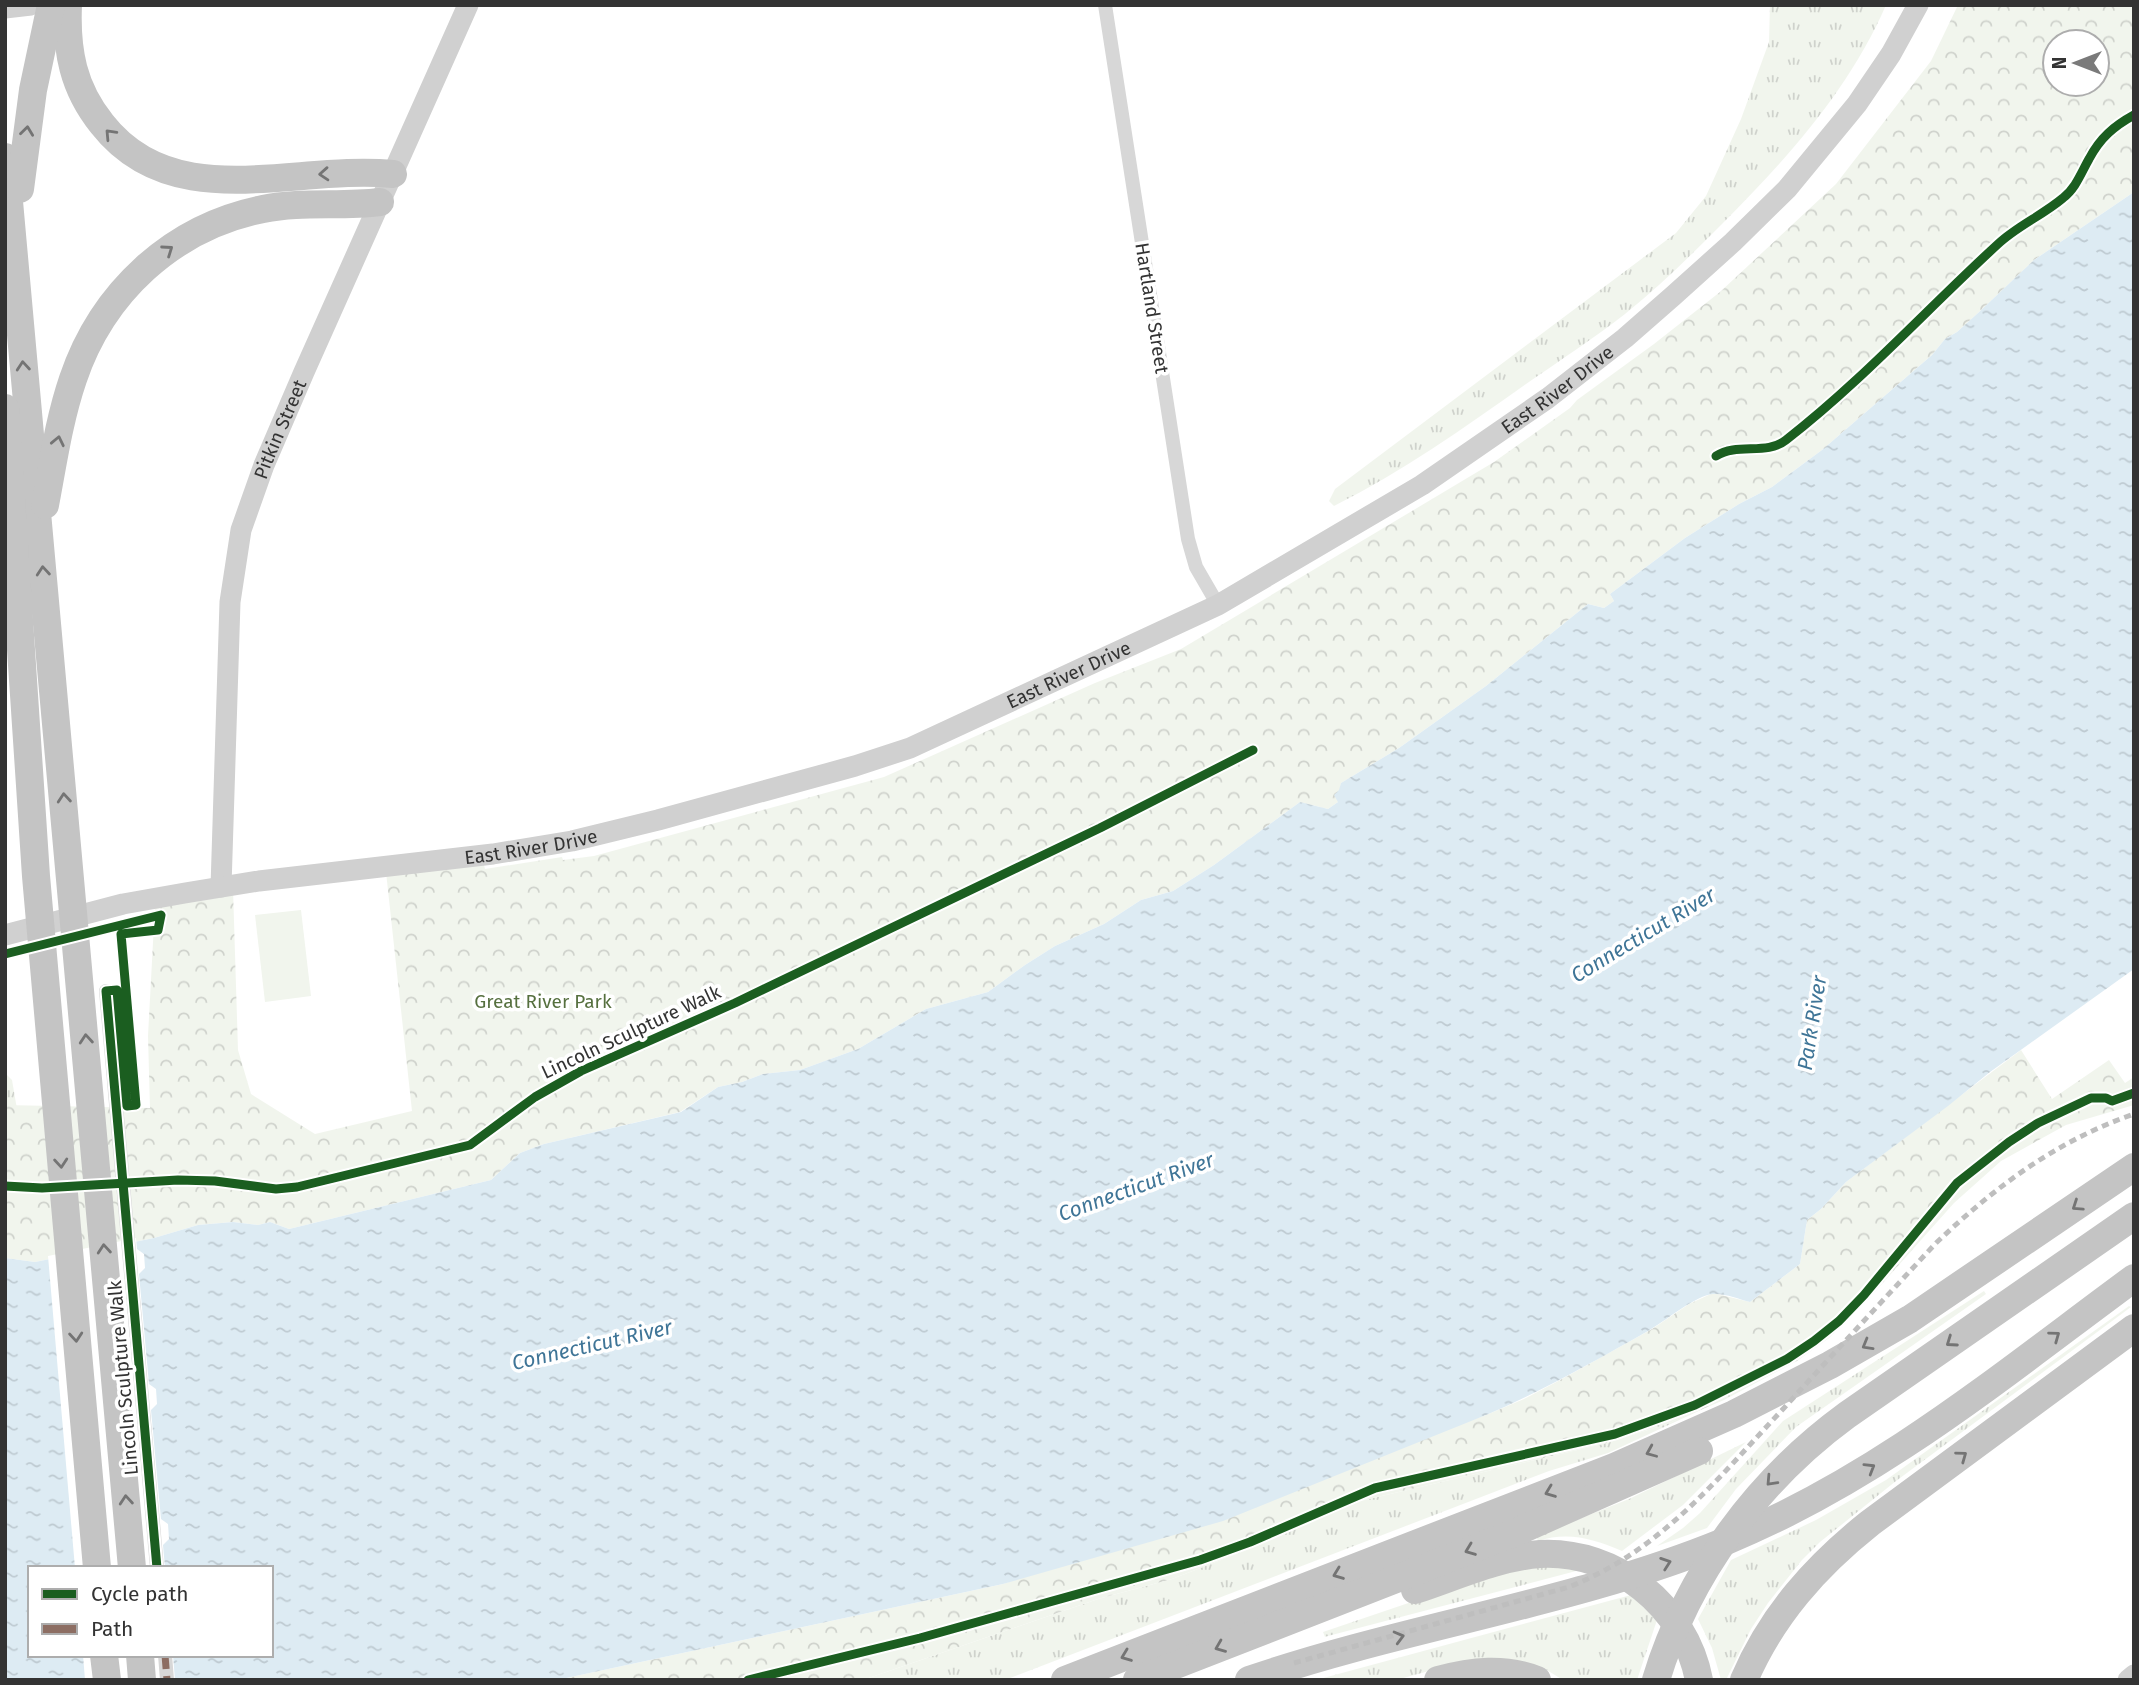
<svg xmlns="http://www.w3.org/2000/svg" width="2139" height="1685" font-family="'Fira Sans',sans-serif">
<defs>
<pattern id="grass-tufts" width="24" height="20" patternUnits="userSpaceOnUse" patternTransform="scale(1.75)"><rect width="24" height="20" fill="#f1f5ed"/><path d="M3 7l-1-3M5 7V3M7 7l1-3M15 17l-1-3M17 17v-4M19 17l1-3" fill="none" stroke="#cfd2cc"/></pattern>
<pattern id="forest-crowns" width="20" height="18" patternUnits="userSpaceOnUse" patternTransform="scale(1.75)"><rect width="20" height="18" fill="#f1f5ed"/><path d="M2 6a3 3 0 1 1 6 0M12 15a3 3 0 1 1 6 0" fill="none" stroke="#cfd2cc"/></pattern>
<pattern id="water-ripples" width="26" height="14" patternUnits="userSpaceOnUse" patternTransform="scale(1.75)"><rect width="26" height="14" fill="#ddebf3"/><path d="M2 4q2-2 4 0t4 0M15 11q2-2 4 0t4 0" fill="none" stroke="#becad1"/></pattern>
</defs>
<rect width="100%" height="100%" fill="#fff"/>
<!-- grass -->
<g fill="url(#grass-tufts)">
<path d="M1770,5H1886C1849,90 1787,159 1722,224C1691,255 1659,287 1625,314C1593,339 1559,361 1526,384C1464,428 1402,472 1334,506L1329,501L1335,489L1676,233L1706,196L1741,119L1769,42Z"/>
<polygon points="5,1073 12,1080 18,1115 5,1114"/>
<polygon points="1984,1291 1986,1294 1796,1427 1736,1489 1707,1528 1657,1546 1683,1528 1700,1513 1783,1421"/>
<polygon points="2129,1306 2131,1307 1896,1481 1820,1542 1802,1560 1768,1603 1751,1629 1726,1680 1721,1680 1712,1648 1698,1619 1731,1560 1816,1520 1886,1480"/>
<polygon points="1729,1397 1608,1453 1549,1471 1005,1680 863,1680 1098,1599 1172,1579 1262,1544 1352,1503 1607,1443 1667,1424"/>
<path d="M1746,1442L1683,1505L1622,1551C1594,1539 1568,1531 1538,1541L1536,1536L1629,1499Z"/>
<polygon points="1549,1565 1580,1570 1328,1636 1325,1637 1323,1632 1488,1576"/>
<polygon points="1631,1595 1657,1620 1637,1680 1563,1680 1545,1669 1451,1665 1396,1680 1316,1680"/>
</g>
<!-- forest -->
<g fill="url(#forest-crowns)" fill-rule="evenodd">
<path d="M1958,5H2134V192L2034,260L1978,313L1957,332L1945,339L1932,355L1822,450L1772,487L1739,504L1685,538L1610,594L1614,601L1604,608L1588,604L1486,686L1399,748L1341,783L1338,802L1328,809L1300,802L1214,865L1173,891L1141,900L1104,924L1055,946L1025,965L988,992L926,1009L858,1049L800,1070L763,1074L742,1082L718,1087L680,1112L544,1144L520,1153L491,1180L289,1229L270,1222L258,1225L233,1222L198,1225L154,1238L35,1262L5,1258V1105L150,1108L148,1036L155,905L233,889L238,1050L251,1094L315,1134L412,1111L386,872L483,861L485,869L562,857L563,860L594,856L884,777L1095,683L1181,649L1494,462L1570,408L1577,400L1654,344L1720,292L1836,184L1931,61ZM2055,42H2097V84H2055Z"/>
<polygon points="2021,1050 2052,1099 2109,1060 2125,1083 2134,1077 2134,1105 2066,1125 2001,1161 1954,1203 1865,1303 1829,1338 1797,1361 1724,1400 1667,1424 1607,1443 1352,1503 1262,1544 1172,1579 1098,1599 863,1680 557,1680 1003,1584 1486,1415 1524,1399 1562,1379 1652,1329 1689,1304 1713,1293 1750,1302 1800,1264 1807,1220 1821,1209 1846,1182"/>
</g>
<!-- pitch -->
<polygon fill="#f1f5ed" points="301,910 311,996 265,1002 255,915"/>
<!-- water -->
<path fill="url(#water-ripples)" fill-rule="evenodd" d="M2134,192V969L1990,1072L1948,1106L1846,1182L1821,1209L1807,1220L1800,1264L1750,1302C1739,1299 1724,1293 1713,1294C1696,1295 1664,1322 1648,1331C1595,1361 1542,1391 1486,1415L1223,1521L1003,1584L557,1680H5V1258L35,1262L154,1238L198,1225L233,1222L258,1225L270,1222L289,1229L491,1180L520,1153L544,1144L681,1112L718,1087L742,1082L763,1074L800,1070L858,1049L926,1009L988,992L1025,965L1055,946L1104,924L1141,900L1173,891L1214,865L1300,802L1328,809L1338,802L1334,795L1339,790L1341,783L1399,748L1486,686L1588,604L1604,608L1614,601L1610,594L1685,538L1739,504L1772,487L1822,450L1932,355L1945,339L1957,332L1978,313L2034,260ZM30,1568H271V1655H30Z"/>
<!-- pier -->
<g fill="#fff">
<polygon points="136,1238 137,1249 144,1254 145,1268 139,1274 149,1384 156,1389 157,1404 151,1410 161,1519 168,1524 169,1539 163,1545 165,1568 75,1568 48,1256"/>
<polygon points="83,1655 173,1655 175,1680 85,1680"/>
</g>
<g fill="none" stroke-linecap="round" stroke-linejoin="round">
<!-- street -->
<g stroke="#d7d7d7" stroke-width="14">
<polyline points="1105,5 1188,539 1196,567 1218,605"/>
<polyline points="106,991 157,1568"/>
<polyline points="165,1655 167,1680"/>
</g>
<!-- secondary -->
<g stroke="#d0d0d0" stroke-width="21">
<polyline points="5,8 31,5"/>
<path id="s1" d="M221,887L230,602L241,530L264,465L304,372L468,5"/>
<path id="s2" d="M5,935L123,904L185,893L259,881L493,854L572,841L658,820L855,766L910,748L1218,605L1422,485L1548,398L1625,338L1673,296L1733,242L1787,189L1857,104L1891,54L1918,5"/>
<polyline points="2128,1680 2134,1675"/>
</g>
<!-- highway -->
<g stroke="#c4c4c4" stroke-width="28">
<path d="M68,5C66,51 73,88 102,124C174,216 295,164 393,174"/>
<polyline points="5,157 132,1568"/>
<polyline points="20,189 33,90 51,5"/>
<polyline points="5,408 36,876 97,1568"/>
<path d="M45,505C53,463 59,420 73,379C102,293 172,227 263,209C302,201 341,207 380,202"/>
<path d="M1415,1590C1455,1577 1498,1557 1540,1554C1615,1550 1685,1606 1699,1680"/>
<polyline points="104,1655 107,1680"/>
<polyline points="140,1655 142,1680"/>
<polyline points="1065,1680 1614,1467 1734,1414 1830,1365 1910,1319 2134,1167"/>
<polyline points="1137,1680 1514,1533 1699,1451"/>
<path d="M1249,1680C1406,1626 1573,1604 1726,1541C1879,1478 2002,1375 2134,1278"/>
<path d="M1438,1680C1472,1671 1504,1667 1537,1680"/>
<path d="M1656,1680C1688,1574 1758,1480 1847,1415L2134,1216"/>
<path d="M1744,1680C1772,1615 1816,1566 1870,1523L2134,1328"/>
</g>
<!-- rail -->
<path stroke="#bebebe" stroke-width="5" stroke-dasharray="7 5" stroke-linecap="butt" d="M1294,1663L1569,1587C1662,1550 1717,1479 1784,1408C1834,1353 1885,1298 1936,1243C1995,1187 2056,1141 2134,1114"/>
<!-- quiet -->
<polyline stroke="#8d6e63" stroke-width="7" stroke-dasharray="14 7" stroke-linecap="butt" points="165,1655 167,1680"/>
<!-- cycleway casing -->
<g stroke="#fff" stroke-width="13">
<g id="cycleway">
<path d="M1716,456C1738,442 1766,456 1786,440C1862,381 1927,309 1998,244C2017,226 2043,215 2063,198C2076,188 2081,173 2089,159C2100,138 2114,126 2134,115"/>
<polyline points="5,954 161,915 158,930 121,934 136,1105 127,1106 117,990 106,991 157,1568"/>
<polyline points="5,1186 42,1188 178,1180 215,1181 276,1189 297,1187 470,1145 535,1097 581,1071 735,1003 1100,828 1253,750"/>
<polyline points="748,1680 920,1638 1200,1560 1250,1542 1375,1488 1615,1434 1695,1405 1787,1359 1814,1341 1839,1321 1864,1295 1957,1183 2009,1142 2038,1123 2091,1098 2106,1098 2112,1101 2134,1093"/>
</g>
</g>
<!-- cycleway -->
<use href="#cycleway" stroke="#1b5e20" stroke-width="9"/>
</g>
<!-- one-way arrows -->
<defs><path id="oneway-chevron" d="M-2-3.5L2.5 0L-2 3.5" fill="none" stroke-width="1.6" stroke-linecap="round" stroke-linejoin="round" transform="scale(1.75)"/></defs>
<g stroke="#747474">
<use href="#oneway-chevron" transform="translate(27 131) rotate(-83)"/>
<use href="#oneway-chevron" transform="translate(110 134) rotate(-133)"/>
<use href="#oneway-chevron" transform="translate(324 174) rotate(176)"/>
<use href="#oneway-chevron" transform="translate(168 250) rotate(-35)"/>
<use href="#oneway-chevron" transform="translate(23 366) rotate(-95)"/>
<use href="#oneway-chevron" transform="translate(58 441) rotate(-78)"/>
<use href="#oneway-chevron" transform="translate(43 571) rotate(-95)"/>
<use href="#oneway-chevron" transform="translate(64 798) rotate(-95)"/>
<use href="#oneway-chevron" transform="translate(86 1039) rotate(-95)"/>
<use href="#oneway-chevron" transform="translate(61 1163) rotate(85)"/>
<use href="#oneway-chevron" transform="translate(2077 1206) rotate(146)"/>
<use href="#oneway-chevron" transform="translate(104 1249) rotate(-95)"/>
<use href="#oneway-chevron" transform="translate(2055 1336) rotate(-36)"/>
<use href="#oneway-chevron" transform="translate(76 1337) rotate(85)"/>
<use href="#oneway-chevron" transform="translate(1951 1342) rotate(145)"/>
<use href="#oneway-chevron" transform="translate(1867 1345) rotate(150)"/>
<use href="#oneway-chevron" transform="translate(1651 1452) rotate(157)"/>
<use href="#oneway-chevron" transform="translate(1962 1456) rotate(-36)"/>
<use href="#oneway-chevron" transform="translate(1870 1468) rotate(-31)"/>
<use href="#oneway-chevron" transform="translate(1771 1481) rotate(133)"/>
<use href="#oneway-chevron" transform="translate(1550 1492) rotate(159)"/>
<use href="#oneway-chevron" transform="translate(126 1500) rotate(-95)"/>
<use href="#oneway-chevron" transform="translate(1470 1550) rotate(159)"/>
<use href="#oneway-chevron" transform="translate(1666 1563) rotate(-19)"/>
<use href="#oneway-chevron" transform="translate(1338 1574) rotate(159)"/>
<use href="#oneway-chevron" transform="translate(1399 1637) rotate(-15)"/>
<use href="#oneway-chevron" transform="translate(1220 1647) rotate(158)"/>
<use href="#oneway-chevron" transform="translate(1126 1656) rotate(159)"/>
</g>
<g text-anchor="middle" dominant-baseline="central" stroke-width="7" stroke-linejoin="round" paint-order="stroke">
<!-- street labels -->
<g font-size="19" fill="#333" stroke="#fff">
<text transform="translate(1152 308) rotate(81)">Hartland Street</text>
<text stroke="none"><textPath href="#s2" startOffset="1668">East River Drive</textPath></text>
<text stroke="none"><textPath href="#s1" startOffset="466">Pitkin Street</textPath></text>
<text stroke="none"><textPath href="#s2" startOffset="1101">East River Drive</textPath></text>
<text stroke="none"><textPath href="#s2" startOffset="534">East River Drive</textPath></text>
<text transform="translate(631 1032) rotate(-25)">Lincoln Sculpture Walk</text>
<text transform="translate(123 1378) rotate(-95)">Lincoln Sculpture Walk</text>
</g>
<!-- park labels -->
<g font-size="19" fill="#56703f" stroke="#fff">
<text x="543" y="1001">Great River Park</text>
</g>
<!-- water labels -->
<g font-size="21" font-style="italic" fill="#3f7597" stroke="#fff">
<text transform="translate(1643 935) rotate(-31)">Connecticut River</text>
<text transform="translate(1812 1023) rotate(-81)">Park River</text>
<text transform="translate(1136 1187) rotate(-20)">Connecticut River</text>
<text transform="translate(592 1345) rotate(-13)">Connecticut River</text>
</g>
</g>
<!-- border -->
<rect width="2139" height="1685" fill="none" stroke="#333333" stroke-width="14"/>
<!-- legend -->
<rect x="28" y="1566" width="245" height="91" fill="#ffffff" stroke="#adadad" stroke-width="2"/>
<rect x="42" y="1589" width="35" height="10" fill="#1b5e20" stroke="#adadad" stroke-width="2"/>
<text x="91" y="1601" font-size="21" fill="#333333">Cycle path</text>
<rect x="42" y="1624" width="35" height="10" fill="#8d6e63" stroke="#adadad" stroke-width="2"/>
<text x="91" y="1636" font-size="21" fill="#333333">Path</text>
<!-- north arrow -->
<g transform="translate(2076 63) rotate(270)"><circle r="33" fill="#ffffff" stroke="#adadad" stroke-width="2"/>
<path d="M0-5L12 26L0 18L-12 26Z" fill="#7a7a7a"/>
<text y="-10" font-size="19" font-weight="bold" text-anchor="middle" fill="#333333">N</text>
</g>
</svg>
